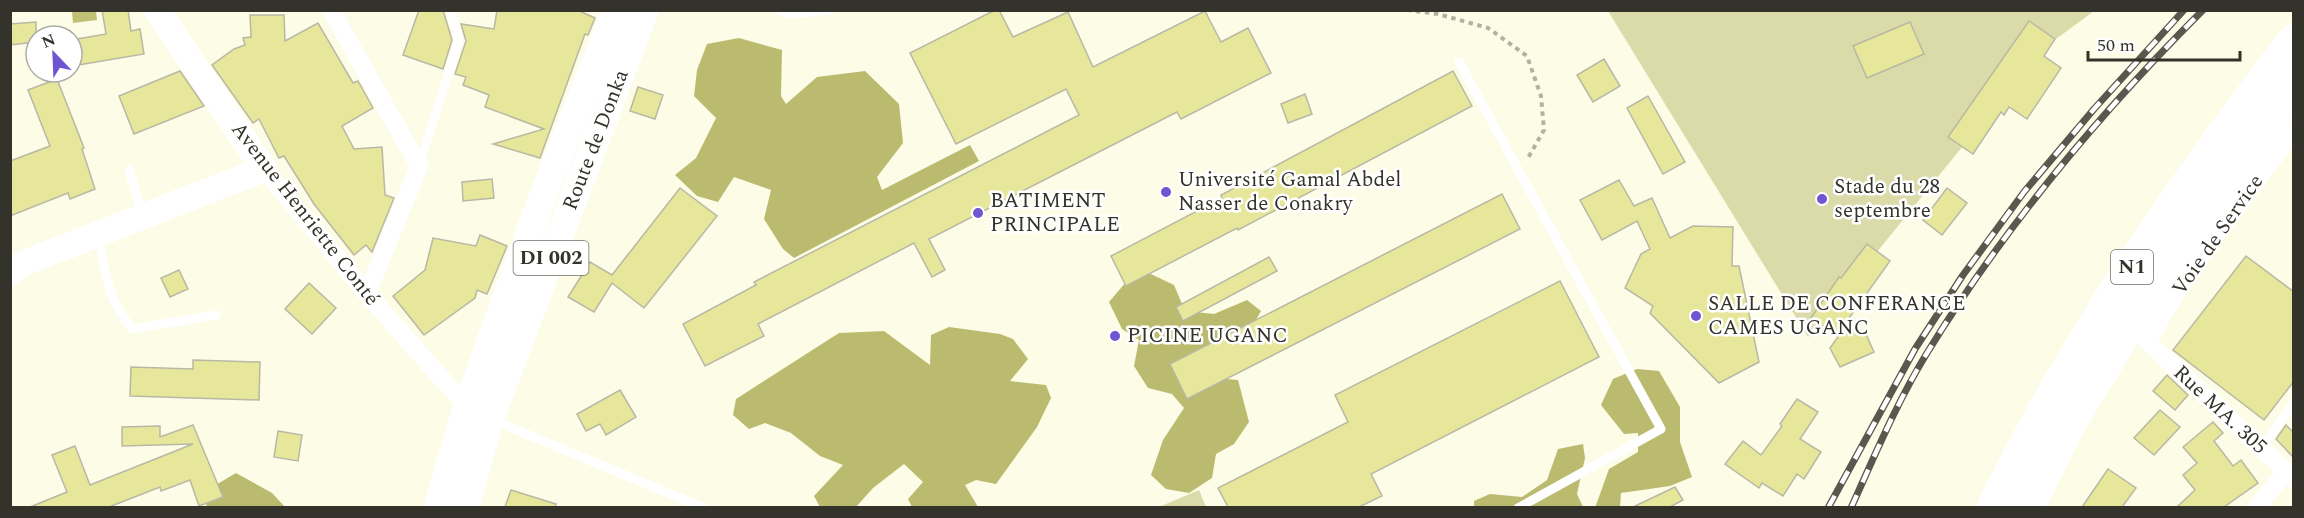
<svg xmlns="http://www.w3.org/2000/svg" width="2304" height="518" font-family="Spectral,serif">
<rect width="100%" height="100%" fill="#fcfce7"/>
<!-- green -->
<g fill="#dadba8">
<polygon points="1608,11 2094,11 2056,39 2031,62 1808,337"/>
<polygon points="1199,490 1206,507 1159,507"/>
</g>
<!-- forest -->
<g fill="#bbbb70">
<polygon points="739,38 782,50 781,96 786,104 817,77 865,71 899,104 903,143 877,177 882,190 970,145 979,161 794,258 783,249 764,219 771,190 734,177 718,202 697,196 675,175 696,158 716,118 694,96 697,70 707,44"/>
<polygon points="1138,268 1174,285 1185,311 1214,314 1247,300 1261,311 1243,343 1191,376 1238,380 1249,422 1234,444 1216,454 1212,478 1189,493 1166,489 1151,475 1163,440 1184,408 1172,394 1148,388 1134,366 1139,340 1122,329 1109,302"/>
<polygon points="949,327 1000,334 1013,339 1028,359 1010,381 1046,385 1051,398 1037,427 996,484 976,480 965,485 978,507 912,507 908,499 923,482 904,464 873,488 856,507 820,507 814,496 843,465 820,456 791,433 765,423 749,429 733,415 736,399 839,333 884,331 930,365 931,335"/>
<polygon points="1637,369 1659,371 1680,407 1680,442 1692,477 1670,486 1621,493 1620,507 1595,508 1609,469 1638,452 1638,433 1624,434 1601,405 1613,379"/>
<polygon points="1583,444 1585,458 1577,494 1583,507 1474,508 1474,501 1490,494 1522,497 1547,480 1558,449"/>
<polygon points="236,473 272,493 285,507 207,507 202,493"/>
</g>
<!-- water -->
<polygon fill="#c1c176" points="72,11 96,11 97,20 73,23"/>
<!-- building -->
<g fill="#e6e79a" stroke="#b8b8a5" stroke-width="1.5">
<polygon points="102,10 128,10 131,31 140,29 144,54 72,66 72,40 106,34"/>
<polygon points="419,10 443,10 452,40 443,69 403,55"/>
<polygon points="497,10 577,10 595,18 588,35 585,34 540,158 493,144 544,129 485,107 489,95 463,85 466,77 455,74 466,41 461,24 494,29"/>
<polygon points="995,10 999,10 1013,37 1068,12 1093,67 1205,11 1221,42 1248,28 1271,73 1181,119 1177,112 929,239 945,270 932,277 914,243 758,324 764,336 705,366 683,324 756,285 754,282 1079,115 1066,89 956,144 910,53"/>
<polygon points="250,15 284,15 285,41 318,23 353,83 358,81 373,108 342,126 354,149 382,147 385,195 394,198 372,252 366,245 354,255 314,204 284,156 279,158 259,119 253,123 212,65 234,49 245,45 243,38 251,37"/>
<polygon points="2029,21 2055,39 2044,56 2061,68 2027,119 2009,107 2004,115 2001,112 1973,154 1948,137"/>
<polygon points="36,22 36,42 10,45 10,24"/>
<polygon points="1910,22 1924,54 1867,78 1853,46"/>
<polygon points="1604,59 1620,86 1593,102 1577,75"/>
<polygon points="180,71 204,106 134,134 119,96"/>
<polygon points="1453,71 1472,106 1238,230 1237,228 1126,286 1111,256 1222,198 1221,195"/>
<polygon points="57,79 84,148 82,149 95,189 70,199 68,193 10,216 10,161 50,146 28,90"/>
<polygon points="638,87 663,95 655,119 630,111"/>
<polygon points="1305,94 1312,114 1288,123 1281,104"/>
<polygon points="1648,96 1685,162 1663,174 1627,108"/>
<polygon points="492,179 494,198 463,201 462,182"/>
<polygon points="1619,180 1634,206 1652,198 1670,238 1693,226 1733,227 1732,266 1739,266 1759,362 1719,383 1650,313 1653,306 1625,288 1641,254 1650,249 1637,221 1602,240 1580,200"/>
<polygon points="680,188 717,216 644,308 612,283 594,312 568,297 590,262 612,275"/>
<polygon points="1947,188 1967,203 1942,235 1923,220"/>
<polygon points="1502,194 1520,229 1187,399 1170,364"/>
<polygon points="480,235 507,246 487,294 477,290 475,298 424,335 393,296 425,270 433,238 476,246"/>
<polygon points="1867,244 1890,261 1847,321 1866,334 1874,352 1840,367 1830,348 1838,337 1811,318 1839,277 1841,278"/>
<polygon points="2246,256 2294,292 2294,381 2264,420 2173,350"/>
<polygon points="1269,257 1277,271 1183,321 1176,307"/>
<polygon points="179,270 188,289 170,297 161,278"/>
<polygon points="1560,281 1599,357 1371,474 1382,496 1359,507 1228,507 1218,488 1348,422 1335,395"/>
<polygon points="309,283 336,308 312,334 285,309"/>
<polygon points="193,360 260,362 259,400 130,396 131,367 193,369"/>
<polygon points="2167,375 2188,395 2175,410 2153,391"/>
<polygon points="620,390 636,417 606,435 600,424 586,431 577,414"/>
<polygon points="1797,399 1818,412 1800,439 1821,452 1804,479 1797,474 1783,496 1762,483 1759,488 1725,464 1743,441 1761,455 1782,426 1780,424"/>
<polygon points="2160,410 2180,427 2154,455 2134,438"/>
<polygon points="2213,422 2223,433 2214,441 2233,466 2241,460 2258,483 2224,507 2177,507 2195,490 2183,475 2197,463 2183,447"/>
<polygon points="193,425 223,497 199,506 190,480 161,491 160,487 109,507 30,507 67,492 52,455 75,446 90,485 193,444 122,446 122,427 160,426 160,437"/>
<polygon points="2286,425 2294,433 2294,458 2276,439"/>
<polygon points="278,431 302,435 298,461 274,457"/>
<polygon points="2108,469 2136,488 2122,507 2082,507"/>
<polygon points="1675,487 1683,500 1670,507 1633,507"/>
<polygon points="511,490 556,504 555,507 505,507"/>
</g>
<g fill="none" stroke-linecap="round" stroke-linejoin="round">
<!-- path -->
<polyline stroke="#b2b2a2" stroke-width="4" stroke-dasharray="4.5 4.5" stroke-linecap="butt" points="1407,10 1438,14 1488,28 1527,56 1541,96 1544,130 1528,158"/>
<!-- lane -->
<g stroke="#fff" stroke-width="9">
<polyline points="779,10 792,14 829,10"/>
<polyline points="1459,62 1661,429 1518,508"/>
<polyline points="420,163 459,40 450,10"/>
<polyline points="129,170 142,213"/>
<path d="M98,235C106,274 106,297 132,329L217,315"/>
<polyline points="493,420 704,508"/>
<polyline points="2261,448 2294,403"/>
</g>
<!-- street -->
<g stroke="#fff" stroke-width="18">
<polyline points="331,10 419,166 367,294"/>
<polyline points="2294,130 2190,270 2147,341 2294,479"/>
<polyline points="264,169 367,294 467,407"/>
<polyline points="2256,508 2286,472"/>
</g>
<!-- secondary -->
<polyline stroke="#fff" stroke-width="26" points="10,274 24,263 264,169 157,10"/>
<!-- primary -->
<g stroke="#fff" stroke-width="28">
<polyline points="437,508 467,407 540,204 616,10"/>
<polyline points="465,508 490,419 645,10"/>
</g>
<!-- highway -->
<g stroke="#fff" stroke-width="33">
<path d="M1993,508C2074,341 2181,187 2294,40"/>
<polyline points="2028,508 2069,424 2166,266 2294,86"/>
</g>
<!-- rail casing -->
<g stroke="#58584e" stroke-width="7">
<g id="rail">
<polyline points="1828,508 1915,349 1963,275 2024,192 2094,109 2184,10"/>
<path d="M1851,508C1875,455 1897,402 1927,353C2003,229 2100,113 2203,10"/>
</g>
</g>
<!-- rail -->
<use href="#rail" stroke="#fff" stroke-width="4.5" stroke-dasharray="14" stroke-linecap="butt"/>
</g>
<!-- markers -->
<g fill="#6f56d0" stroke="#fff" stroke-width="2">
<circle cx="1166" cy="192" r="6"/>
<circle cx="1822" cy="199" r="6"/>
<circle cx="978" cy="213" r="6"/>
<circle cx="1696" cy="316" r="6"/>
<circle cx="1115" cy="336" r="6"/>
</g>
<g text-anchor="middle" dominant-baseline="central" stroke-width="5" stroke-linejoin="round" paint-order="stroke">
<!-- shield labels -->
<g fill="#fff" stroke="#70706b" stroke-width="1.5">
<rect x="513.5" y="241" width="75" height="34" rx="4.5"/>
<rect x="2111" y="250" width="42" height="34" rx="4.5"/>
</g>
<g font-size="20" font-weight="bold" fill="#33332b">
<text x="551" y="258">DI 002</text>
<text x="2132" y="267">N1</text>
</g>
<!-- street labels -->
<g font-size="21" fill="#33332b" stroke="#fff">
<text transform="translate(596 140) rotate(-69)">Route de Donka</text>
<text transform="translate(305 214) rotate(52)">Avenue Henriette Conté</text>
<text transform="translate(2218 235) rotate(-55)">Voie de Service</text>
<text transform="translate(2220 410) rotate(43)">Rue MA. 305</text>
</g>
<!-- poi labels -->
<g font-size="21" fill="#33332b" stroke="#fff" text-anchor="start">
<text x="1178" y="180">Université Gamal Abdel<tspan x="1178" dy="24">Nasser de Conakry</tspan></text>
<text x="1834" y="187">Stade du 28<tspan x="1834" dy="24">septembre</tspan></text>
<text x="990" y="201">BATIMENT<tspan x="990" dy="24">PRINCIPALE</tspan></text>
<text x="1708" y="304">SALLE DE CONFERANCE<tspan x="1708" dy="24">CAMES UGANC</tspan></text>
<text x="1127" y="336">PICINE UGANC</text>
</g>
</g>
<!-- border -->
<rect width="2304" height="518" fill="none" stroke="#33332b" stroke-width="24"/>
<!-- north arrow -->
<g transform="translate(54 54) rotate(337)"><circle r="28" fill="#ffffff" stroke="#adadaa" stroke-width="1.5"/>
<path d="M0-4.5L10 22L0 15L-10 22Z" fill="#6f56d0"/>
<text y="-9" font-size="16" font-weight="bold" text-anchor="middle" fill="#33332b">N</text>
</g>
<!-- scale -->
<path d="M2088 51v9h152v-9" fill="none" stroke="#33332b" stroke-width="3"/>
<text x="2097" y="51" font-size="18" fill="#33332b" stroke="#ffffff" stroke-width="4.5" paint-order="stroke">50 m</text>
</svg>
